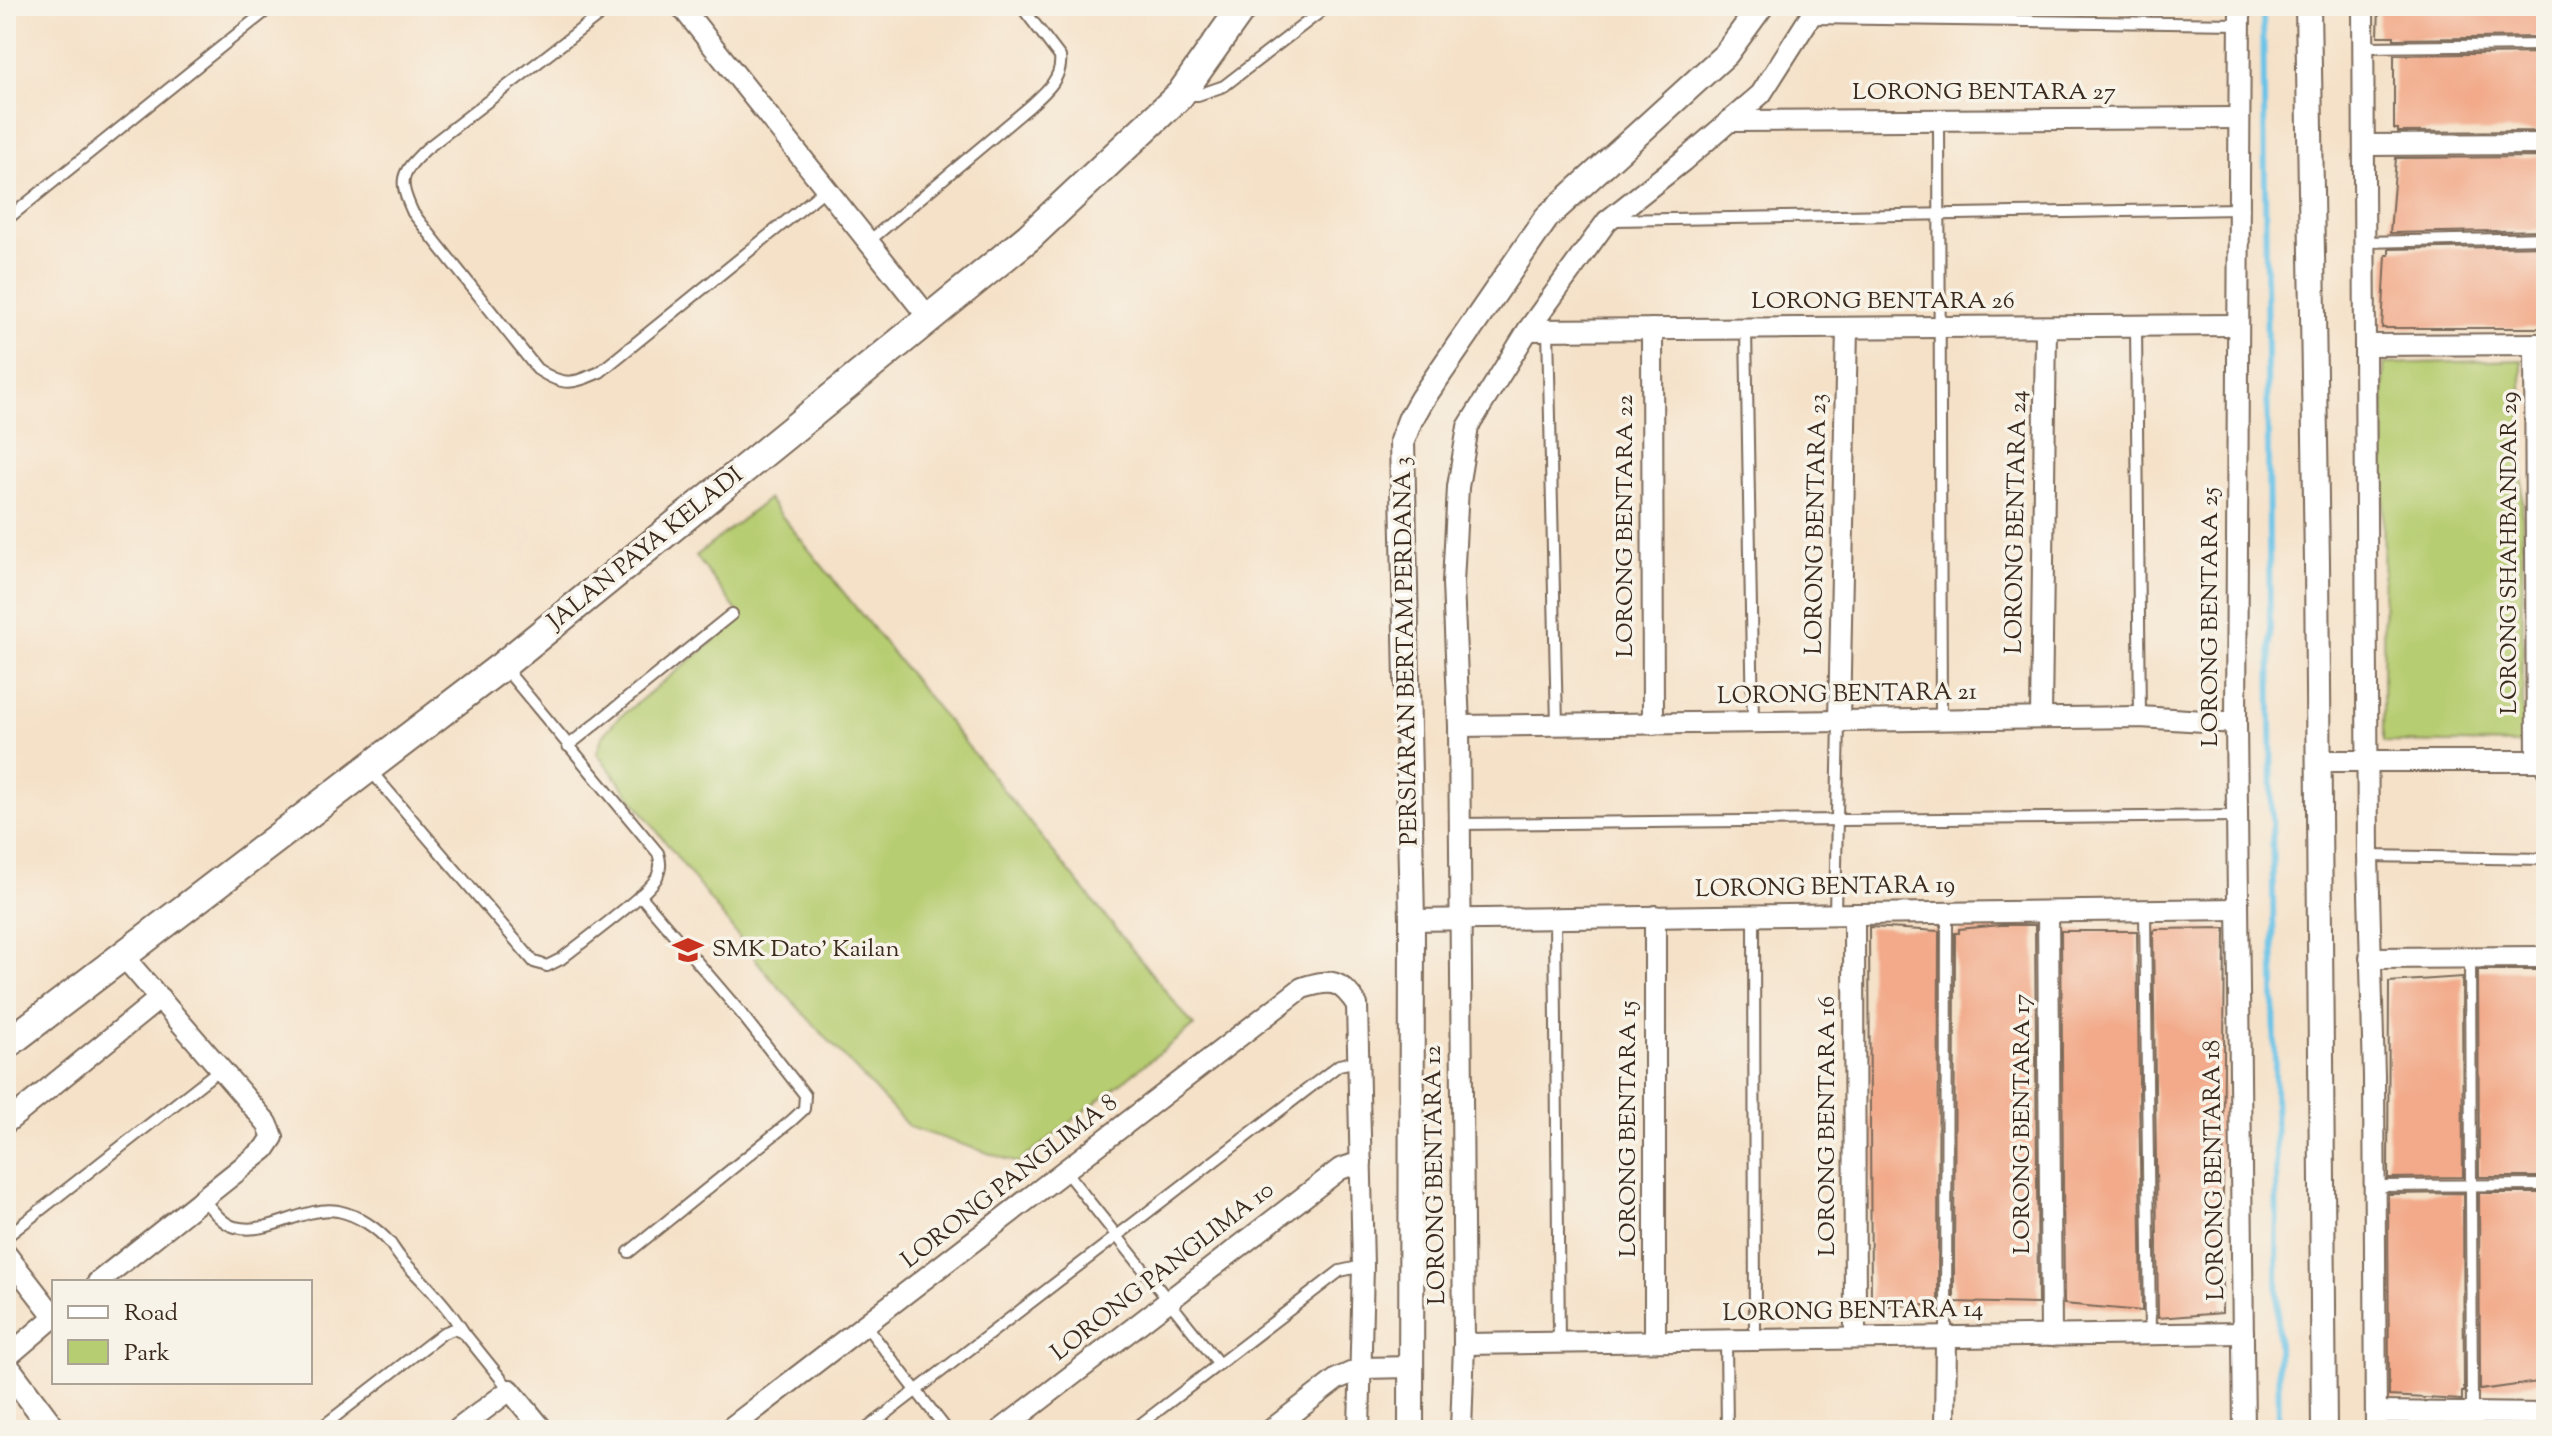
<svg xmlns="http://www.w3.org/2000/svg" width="2552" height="1436" font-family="'Sorts Mill Goudy',serif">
<rect width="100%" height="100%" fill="#f7f3e8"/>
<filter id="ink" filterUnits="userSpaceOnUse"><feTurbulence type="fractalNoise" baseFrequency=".0125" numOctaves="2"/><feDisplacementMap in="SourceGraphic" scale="16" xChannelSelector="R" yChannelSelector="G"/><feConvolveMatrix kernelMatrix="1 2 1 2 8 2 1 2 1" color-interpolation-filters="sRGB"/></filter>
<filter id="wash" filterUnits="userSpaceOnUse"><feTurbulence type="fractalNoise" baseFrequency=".006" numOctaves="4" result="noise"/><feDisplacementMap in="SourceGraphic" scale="32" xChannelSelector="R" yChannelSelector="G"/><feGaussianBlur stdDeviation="1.8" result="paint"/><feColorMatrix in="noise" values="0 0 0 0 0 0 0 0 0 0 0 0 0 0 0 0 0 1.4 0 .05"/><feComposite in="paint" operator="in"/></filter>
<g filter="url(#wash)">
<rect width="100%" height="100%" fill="#f5e1c8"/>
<!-- green -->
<g fill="#b7cd72" stroke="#797c48" stroke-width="2">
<polygon points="2522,360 2523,744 2383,742 2384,364"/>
<polygon points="768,499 1194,1026 1018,1163 909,1127 768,975 597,753 602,737 615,721 742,618 696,556"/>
</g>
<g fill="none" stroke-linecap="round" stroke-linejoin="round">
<!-- stream -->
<polyline stroke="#69c3e7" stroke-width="6" points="2263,6 2279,1430"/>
</g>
<g id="blocks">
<!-- building -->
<g fill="#f2aa8a">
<polygon points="2379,6 2546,6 2546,37 2394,39 2394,36 2378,36"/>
<polygon points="2546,53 2546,131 2398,132 2398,129 2394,129 2394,55"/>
<polygon points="2546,157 2546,230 2390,233 2396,158"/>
<polygon points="2546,246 2546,328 2382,328 2386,255 2389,255 2389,249"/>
<polygon points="2001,925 2035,925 2038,1304 1954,1302 1955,933 1959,933 1959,929"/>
<polygon points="1869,927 1939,931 1938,1305 1871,1306"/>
<polygon points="2225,928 2222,1313 2158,1318 2153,931 2156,929"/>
<polygon points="2061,931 2137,931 2142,1311 2064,1304"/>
<polygon points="2478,970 2546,970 2546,1177 2479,1177"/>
<polygon points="2462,977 2463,1177 2388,1178 2389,982"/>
<polygon points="2463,1193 2464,1392 2462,1392 2462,1400 2389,1396 2388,1194"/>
<polygon points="2479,1193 2546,1193 2546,1381 2480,1390"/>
</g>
</g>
</g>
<g filter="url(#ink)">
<use href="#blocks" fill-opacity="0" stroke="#7c6a5a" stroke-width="2"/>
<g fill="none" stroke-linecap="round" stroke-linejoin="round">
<!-- service casing -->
<g stroke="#7c6a5a" stroke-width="14">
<g id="service">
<path d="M611,6L426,149C400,174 398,180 413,213L537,369C564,387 572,384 600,372L827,188"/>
<polyline points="1810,18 2240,24"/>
<polyline points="2364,47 2546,45"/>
<polyline points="1186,95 1198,95 1224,86 1328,6"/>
<polyline points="1939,120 1941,720"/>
<polyline points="6,220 272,6"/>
<polyline points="1613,220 2239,209"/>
<path d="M868,242L1029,107C1043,94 1063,79 1060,57L1021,6"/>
<polyline points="2364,242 2546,238"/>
<polyline points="2136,326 2140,717"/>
<polyline points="1746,329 1753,722"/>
<polyline points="1548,330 1557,725"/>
<polyline points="568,746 732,614"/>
<polyline points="2537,761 2546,778"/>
<path d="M370,770L534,962L547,966L561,959C579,944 649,894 657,877C661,868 661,862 658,853L503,666"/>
<polyline points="1458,824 2237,816"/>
<polyline points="2368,856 2546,859"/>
<polyline points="2145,910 2150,1334"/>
<polyline points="1835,914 1839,721"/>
<polyline points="1754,915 1755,1340"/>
<polyline points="1555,918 1559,1343"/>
<polyline points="2470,957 2472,1415"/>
<polyline points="1065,1171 1219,1364"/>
<polyline points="2373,1186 2546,1185"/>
<path d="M203,1199C211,1208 222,1224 235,1227C270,1236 304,1205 338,1211C358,1215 377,1228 390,1243C395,1250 399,1257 405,1263C427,1285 448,1307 465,1334"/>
<polyline points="6,1237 220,1069"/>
<polyline points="629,1252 791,1121 804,1109 805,1095 740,1012 640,895"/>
<polyline points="866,1326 947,1430"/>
<polyline points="1946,1337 1947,913"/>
<polyline points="1726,1340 1727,1430"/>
<polyline points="318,1430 443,1333 454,1329 465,1334 510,1390"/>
<polyline points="865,1430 1339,1065 1358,1061"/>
<polyline points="1133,1430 1340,1271 1363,1266"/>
</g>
</g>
<!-- minor casing -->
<g stroke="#7c6a5a" stroke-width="24">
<g id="minor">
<polyline points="681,6 929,318"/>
<polyline points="2240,6 2236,723 2244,1430"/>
<polyline points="2363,6 2368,856 2374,1076 2376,1430"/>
<polyline points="1729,121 2239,118"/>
<polyline points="2364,145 2546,144"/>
<polyline points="1652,329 1653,724"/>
<polyline points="1528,330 2238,325"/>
<polyline points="2535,344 2537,761"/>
<polyline points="2366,345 2546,344"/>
<polyline points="2041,718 2046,327"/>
<polyline points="1839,721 1847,328"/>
<polyline points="1459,726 2140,717 2236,723"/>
<polyline points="2319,761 2546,761"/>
<polyline points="2048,912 2051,1336"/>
<polyline points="1854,914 1855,1338"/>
<polyline points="1655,916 1655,1341"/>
<polyline points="1412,920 2238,909"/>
<polyline points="2370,958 2546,957"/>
<polyline points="6,1123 160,998"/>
<polyline points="6,1254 54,1316"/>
<polyline points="98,1282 265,1149 273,1137 267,1123 123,956"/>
<polyline points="1464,1344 2243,1333"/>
<polyline points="6,1358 54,1317"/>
<polyline points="2376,1412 2546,1414"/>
<polyline points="457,1430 510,1390 543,1430"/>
<path d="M728,1430L1302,988C1331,979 1340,979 1357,1005L1363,1266L1359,1430"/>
<polyline points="1001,1430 1340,1169 1361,1162"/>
<polyline points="1271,1430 1337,1379 1362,1368 1412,1367"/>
<polyline points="1461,1430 1464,1344 1459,726 1453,583 1458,487 1468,427 1528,330 1607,221 1683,161 1761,94 1817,6"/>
<polyline points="1945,1430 1946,1337"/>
</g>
</g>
<!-- tertiary casing -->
<g stroke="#7c6a5a" stroke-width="28">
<g id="tertiary">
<polyline points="2308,6 2317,562 2324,1430"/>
<polyline points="6,1366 54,1430"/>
<polyline points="1411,1430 1412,920 1402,441 1410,420 1422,399 1547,217 1726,54 1761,6"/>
</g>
</g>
<!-- secondary casing -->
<g stroke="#7c6a5a" stroke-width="32">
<polyline id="secondary" points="6,1045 502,666 1029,237 1180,95 1243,6"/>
</g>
<!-- service -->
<use href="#service" stroke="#fff" stroke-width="10"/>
<!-- minor -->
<use href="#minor" stroke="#fff" stroke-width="20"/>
<!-- tertiary -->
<use href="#tertiary" stroke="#fff" stroke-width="24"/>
<!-- secondary -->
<use href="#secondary" stroke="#fff" stroke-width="28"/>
</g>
</g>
<!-- icons -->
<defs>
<g id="school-bare" transform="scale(2.4)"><path d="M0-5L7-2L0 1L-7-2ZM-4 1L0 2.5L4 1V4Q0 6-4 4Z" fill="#c8321e" stroke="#f7f3e8" stroke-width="2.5" paint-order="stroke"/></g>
</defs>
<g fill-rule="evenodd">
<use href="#school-bare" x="688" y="950"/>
</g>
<g text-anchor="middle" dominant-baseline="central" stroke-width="7" stroke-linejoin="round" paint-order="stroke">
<!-- street labels -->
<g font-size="24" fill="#3b2a1e" stroke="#f7f3e8">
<text x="1984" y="93">LORONG BENTARA 27</text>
<text x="1883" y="302">LORONG BENTARA 26</text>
<text transform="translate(2017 522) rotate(-89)">LORONG BENTARA 24</text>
<text transform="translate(1817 524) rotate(-89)">LORONG BENTARA 23</text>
<text transform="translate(1626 526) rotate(-90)">LORONG BENTARA 22</text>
<text transform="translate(646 549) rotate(-39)">JALAN PAYA KELADI</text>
<text transform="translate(2510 553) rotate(-90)">LORONG SHAHBANDAR 29</text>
<text transform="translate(2211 617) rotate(-90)">LORONG BENTARA 25</text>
<text transform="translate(1407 651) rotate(-91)">PERSIARAN BERTAM PERDANA 3</text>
<text transform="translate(1847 695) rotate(-1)">LORONG BENTARA 21</text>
<text transform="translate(1825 888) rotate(-1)">LORONG BENTARA 19</text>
<text transform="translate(2023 1124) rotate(-90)">LORONG BENTARA 17</text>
<text transform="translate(1828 1126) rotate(-90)">LORONG BENTARA 16</text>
<text transform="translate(1629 1129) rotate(-90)">LORONG BENTARA 15</text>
<text transform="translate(2215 1170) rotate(-91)">LORONG BENTARA 18</text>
<text transform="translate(1436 1175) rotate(-91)">LORONG BENTARA 12</text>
<text transform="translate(1010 1182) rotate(-38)">LORONG PANGLIMA 8</text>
<text transform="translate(1163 1272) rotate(-38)">LORONG PANGLIMA 10</text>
<text transform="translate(1853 1312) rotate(-1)">LORONG BENTARA 14</text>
</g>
<!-- poi labels -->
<g font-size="24" fill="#3b2a1e" stroke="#f7f3e8" text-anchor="start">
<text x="712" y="950">SMK Dato' Kailan</text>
</g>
</g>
<!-- margin -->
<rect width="2552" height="1436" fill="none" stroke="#f7f3e8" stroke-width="32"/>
<!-- legend -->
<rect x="52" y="1280" width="260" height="104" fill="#f7f3e8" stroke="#aca397" stroke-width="2"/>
<rect x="68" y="1306" width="40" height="12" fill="#ffffff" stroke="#aca397" stroke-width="2"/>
<text x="124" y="1320" font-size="24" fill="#3b2a1e">Road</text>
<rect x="68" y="1340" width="40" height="24" fill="#b7cd72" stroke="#aca397" stroke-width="2"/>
<text x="124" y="1360" font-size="24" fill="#3b2a1e">Park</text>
</svg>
